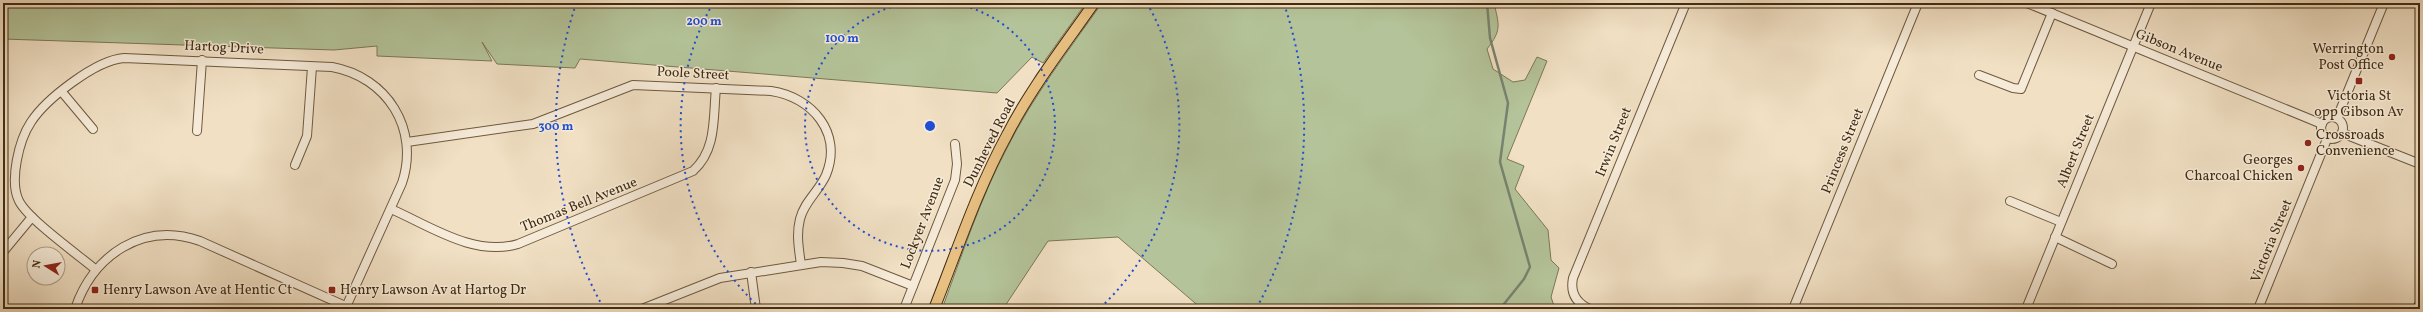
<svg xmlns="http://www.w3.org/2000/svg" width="2423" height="312" font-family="Vollkorn,serif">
<rect width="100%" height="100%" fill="#f1e0c4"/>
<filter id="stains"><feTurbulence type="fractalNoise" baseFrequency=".005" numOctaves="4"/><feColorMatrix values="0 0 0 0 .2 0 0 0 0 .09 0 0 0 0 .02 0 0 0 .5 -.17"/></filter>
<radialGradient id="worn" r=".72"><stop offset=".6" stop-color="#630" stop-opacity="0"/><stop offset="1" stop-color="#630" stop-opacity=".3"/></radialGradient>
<!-- green -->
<g fill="#b4c399" stroke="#7b7855">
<polygon points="3,3 1086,3 1043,63 1032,57 997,93 580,59 575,68 497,64 482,42 492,61 377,56 377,46 334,50 3,39 7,20 3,19"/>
<path d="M1102,3H1494C1499,25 1502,30 1487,49L1493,69L1513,82L1525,80L1537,57L1547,61L1507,159L1524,166L1515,189L1548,230L1551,260L1559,268L1551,297L1555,309H1202L1118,237L1048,241L1003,309H942C962,255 980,199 1007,148C1033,96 1069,50 1102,3Z"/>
</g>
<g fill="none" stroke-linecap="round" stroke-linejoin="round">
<!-- stream -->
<polyline stroke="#778370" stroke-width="2.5" points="1487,3 1490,38 1508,103 1500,162 1530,267 1524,279 1500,309"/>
<!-- minor casing -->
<g stroke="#6e593e" stroke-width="10">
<g id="minor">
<polyline points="2027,3 2322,124"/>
<polyline points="1979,75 2013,88 2021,89 2052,13"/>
<polyline points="62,92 93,129"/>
<circle cx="2332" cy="128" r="11"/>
<polyline points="2337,118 2384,3"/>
<polyline points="197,131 202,60"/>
<polyline points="2342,133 2420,164"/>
<path d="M407,142L533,124L633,85L771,91C812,97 843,133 826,175C819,191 804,202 800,219C796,235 799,249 801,265"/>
<polyline points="295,165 307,136 312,67"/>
<polyline points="2010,201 2061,222"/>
<path d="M391,209C430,226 474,257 518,244L693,171C717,150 713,117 716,88"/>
<polyline points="2055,237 2112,264"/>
<polyline points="3,252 32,217"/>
<path d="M95,269C77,254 28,219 19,201C9,181 19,140 31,122C46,99 96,60 124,58L332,67C387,77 420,129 402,183L346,307"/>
<polyline points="751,272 756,309"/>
<path d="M75,309C93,255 143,221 200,241L352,309"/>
<polyline points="642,309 720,278 821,262 843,263 862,266 913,286"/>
<polyline points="904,309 955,180 957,164 955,144"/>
<path d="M1590,309C1576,303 1570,293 1573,278L1686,3"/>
<polyline points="1793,309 1918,3"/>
<polyline points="2026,309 2151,3"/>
<polyline points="2258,309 2327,139"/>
</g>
</g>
<!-- major casing -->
<g stroke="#422c11" stroke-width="12">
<path id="major" d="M934,309C957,251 977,190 1007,135C1031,88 1064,46 1094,3"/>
</g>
<!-- minor -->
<use href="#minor" stroke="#f6ebd9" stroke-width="8"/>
<!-- major -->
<use href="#major" stroke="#e8c082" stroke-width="10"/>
<!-- rail -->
<polyline stroke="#422c11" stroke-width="2.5" stroke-dasharray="7 7" stroke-linecap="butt" points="2413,309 2420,293"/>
</g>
<!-- distance rings -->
<g fill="none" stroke="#1d4ed8" stroke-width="2" stroke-dasharray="2 4">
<path d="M953 3A125 125 0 1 1 907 3"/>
<path d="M760 308A249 249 0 0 1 713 3M1147 3A249 249 0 0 1 1100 308"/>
<path d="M603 307A374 374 0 0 1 576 4M1284 4A374 374 0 0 1 1257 307"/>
</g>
<!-- markers -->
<g fill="#8f2418" stroke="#f6ebd9" stroke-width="1.5">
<circle cx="2392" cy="57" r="4"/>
<rect x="2355" y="77" width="8" height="8" rx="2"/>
<circle cx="2308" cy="143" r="4"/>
<circle cx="2301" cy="168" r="4"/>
<rect x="91" y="286" width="8" height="8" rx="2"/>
<rect x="328" y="286" width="8" height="8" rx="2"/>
</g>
<g text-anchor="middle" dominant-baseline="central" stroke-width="3" stroke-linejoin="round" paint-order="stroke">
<!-- street labels -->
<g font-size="14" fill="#422c11" stroke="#f6ebd9">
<text transform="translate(224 48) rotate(3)">Hartog Drive</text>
<text transform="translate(2179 51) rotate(22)">Gibson Avenue</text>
<text transform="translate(693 74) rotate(3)">Poole Street</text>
<text transform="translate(1614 142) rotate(-68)">Irwin Street</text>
<text transform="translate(990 143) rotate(-63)">Dunheved Road</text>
<text transform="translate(1843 151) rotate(-68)">Princess Street</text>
<text transform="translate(2076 151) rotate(-68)">Albert Street</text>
<text transform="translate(579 205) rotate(-22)">Thomas Bell Avenue</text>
<text transform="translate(923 223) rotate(-69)">Lockyer Avenue</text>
<text transform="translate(2272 241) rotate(-68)">Victoria Street</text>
</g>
<!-- poi labels -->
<g font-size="14" fill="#422c11" stroke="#f6ebd9" text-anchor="start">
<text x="2384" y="49" text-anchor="end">Werrington<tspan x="2384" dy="16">Post Office</tspan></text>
<text x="2359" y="96" text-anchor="middle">Victoria St<tspan x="2359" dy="16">opp Gibson Av</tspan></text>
<text x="2316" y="135">Crossroads<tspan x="2316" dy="16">Convenience</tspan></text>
<text x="2293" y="160" text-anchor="end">Georges<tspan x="2293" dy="16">Charcoal Chicken</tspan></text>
<text x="103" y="290">Henry Lawson Ave at Hentic Ct</text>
<text x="340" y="290">Henry Lawson Av at Hartog Dr</text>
</g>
</g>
<circle cx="930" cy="126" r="6" fill="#1d4ed8" stroke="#f6ebd9" stroke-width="2"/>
<g font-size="12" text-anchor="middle" font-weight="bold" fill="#1d4ed8" stroke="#f6ebd9" stroke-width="3" stroke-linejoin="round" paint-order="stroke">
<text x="704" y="25">200 m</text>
<text x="842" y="42">100 m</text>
<text x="556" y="130">300 m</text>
</g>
<!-- margin -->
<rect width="2423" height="312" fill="none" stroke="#f1e0c4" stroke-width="16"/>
<rect x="4" y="4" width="2415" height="304" fill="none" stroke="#422c11" stroke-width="2"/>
<rect x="8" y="8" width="2407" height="296" fill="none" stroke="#422c11"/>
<!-- north arrow -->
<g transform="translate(46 266) rotate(281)"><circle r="19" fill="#f6ebd9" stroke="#ae9f89"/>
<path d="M0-3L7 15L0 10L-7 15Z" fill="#8f2418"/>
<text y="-6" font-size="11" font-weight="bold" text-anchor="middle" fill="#422c11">N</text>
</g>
<rect width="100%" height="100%" filter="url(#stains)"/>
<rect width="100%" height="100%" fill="url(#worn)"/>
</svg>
